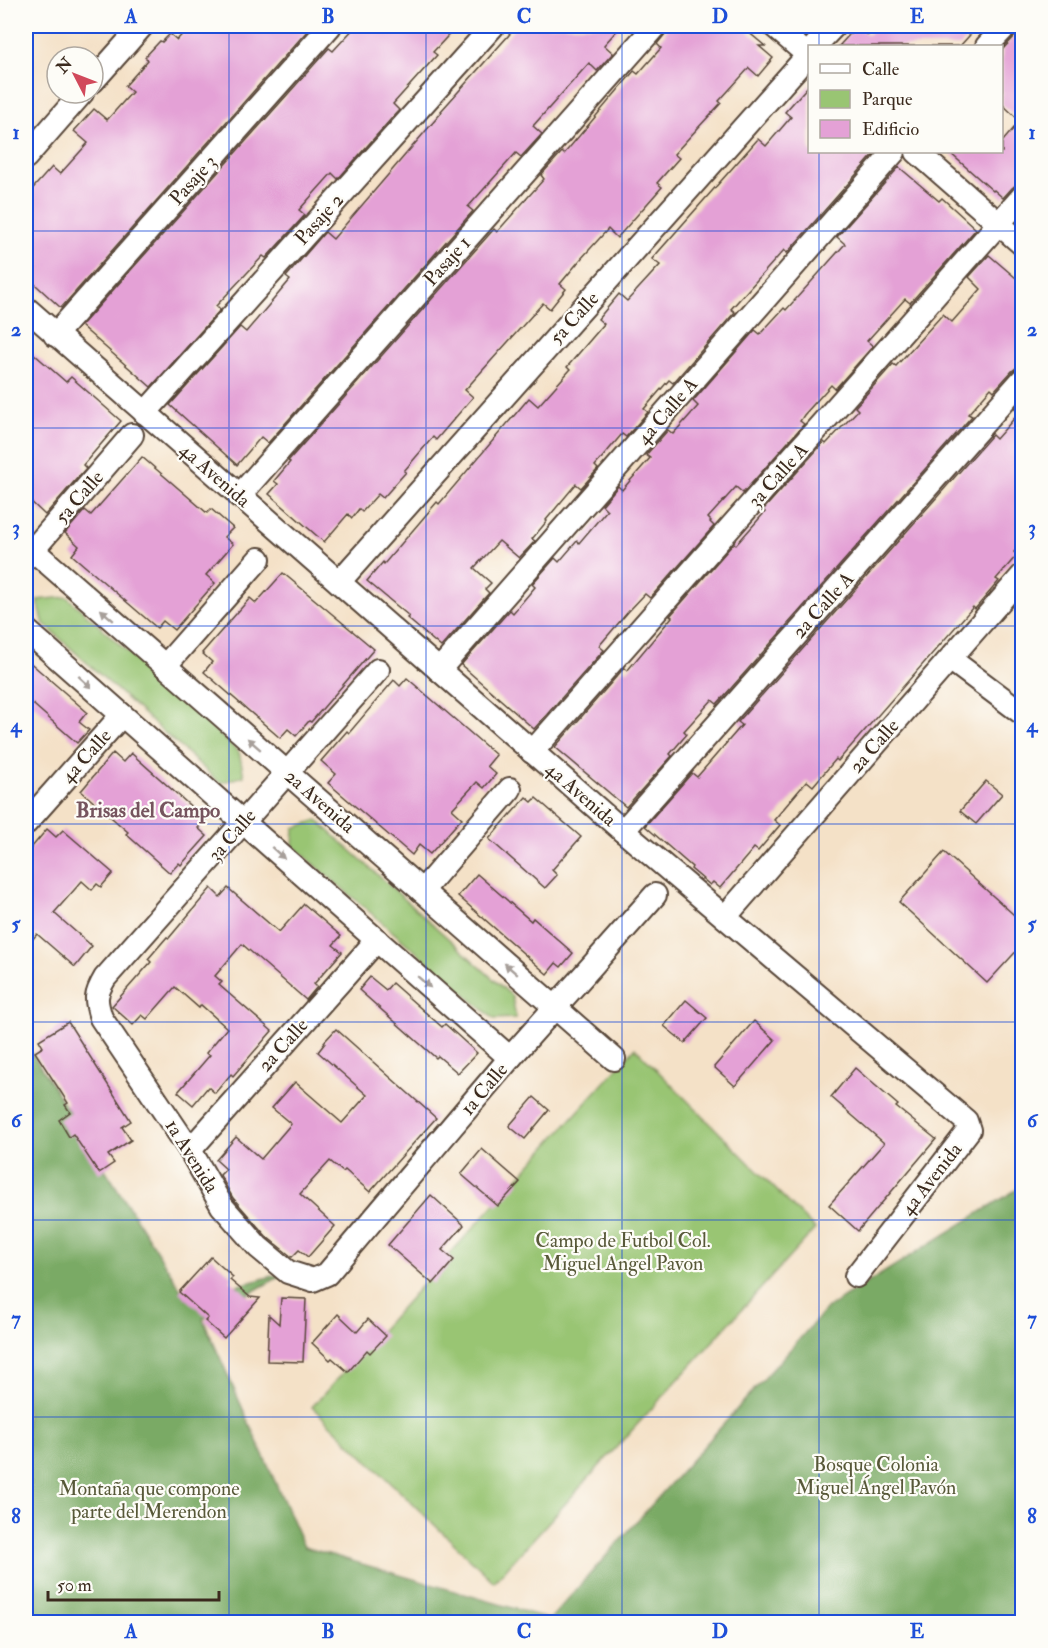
<svg xmlns="http://www.w3.org/2000/svg" width="1048" height="1648" font-family="'IM FELL Double Pica',serif">
<rect width="100%" height="100%" fill="#fdfcf7"/>
<filter id="ink" filterUnits="userSpaceOnUse"><feTurbulence type="fractalNoise" baseFrequency=".0167" numOctaves="2"/><feDisplacementMap in="SourceGraphic" scale="12" xChannelSelector="R" yChannelSelector="G"/><feConvolveMatrix kernelMatrix="1 2 1 2 8 2 1 2 1" color-interpolation-filters="sRGB"/></filter>
<filter id="wash" filterUnits="userSpaceOnUse"><feTurbulence type="fractalNoise" baseFrequency=".008" numOctaves="4" result="noise"/><feDisplacementMap in="SourceGraphic" scale="24" xChannelSelector="R" yChannelSelector="G"/><feGaussianBlur stdDeviation="1.35" result="paint"/><feColorMatrix in="noise" values="0 0 0 0 0 0 0 0 0 0 0 0 0 0 0 0 0 1.4 0 .05"/><feComposite in="paint" operator="in"/></filter>
<g filter="url(#wash)">
<rect width="100%" height="100%" fill="#f4e1c7"/>
<!-- green -->
<g fill="#99c573" stroke="#6a7848" stroke-width="1.5">
<polygon points="67,597 239,752 244,776 220,783 44,624 37,600"/>
<polygon points="317,820 512,996 516,1018 494,1019 293,846 294,828"/>
<polygon points="635,1048 815,1229 494,1582 312,1407"/>
</g>
<!-- forest -->
<polygon fill="#7aaa65" stroke="#5a6a42" stroke-width="1.5" points="26,1044 187,1299 288,1272 203,1319 304,1547 550,1619 827,1308 1022,1186 1022,1622 26,1622"/>
<g id="blocks">
<!-- building -->
<g fill="#e4a1d6">
<polygon points="190,26 303,26 308,30 61,308 26,276 26,196 52,167 60,174 88,143 74,131 94,109 107,120 132,92 125,86 148,60 145,57 160,41 162,42 170,34 177,40"/>
<polygon points="356,26 457,26 433,52 437,55 393,104 399,110 338,179 332,173 299,210 305,215 266,258 263,256 216,306 220,310 151,387 81,326 329,48 333,51"/>
<polygon points="517,26 621,26 604,45 613,53 597,71 589,63 533,126 542,134 521,157 516,153 468,207 473,211 268,443 261,437 237,465 170,405 240,327 246,332 290,280 286,277 325,232 333,239 442,112 441,111"/>
<polygon points="668,26 741,26 765,46 759,46 773,58 758,76 749,68 719,101 721,103 674,154 679,158 657,183 662,187 617,238 608,229 580,260 560,284 566,289 550,309 543,303 490,362 465,390 473,397 436,440 433,437 404,471 406,472 383,498 378,494 362,512 359,509 352,518 348,514 324,542 269,494 278,484 274,481 290,462 288,461 494,229 497,232 544,179 541,175 562,152 564,154 634,71 638,74 661,48 657,44 665,34"/>
<polygon points="857,26 868,35 876,26 978,26 960,46 839,46"/>
<polygon points="1019,26 1023,26 1023,184 1017,184 1012,188 1003,198 994,190 993,191 949,152 1002,152 1002,142 1020,121 1002,104 1002,50 1016,35"/>
<polygon points="810,84 810,152 876,152 787,253 784,250 731,309 735,312 673,383 669,380 644,409 648,412 626,437 622,434 595,466 598,469 581,488 576,484 546,520 547,521 532,539 535,541 519,558 499,541 474,568 491,583 485,589 489,593 441,647 407,618 409,616 367,581 383,562 384,564 437,502 439,504 529,398 538,406 570,370 567,367 604,324 598,319 619,294 627,301 660,265 652,259 758,139 766,146 791,117 785,112"/>
<polygon points="899,167 939,201 942,198 976,229 910,303 905,299 867,341 873,346 835,389 831,385 804,415 800,421 804,424 743,493 736,487 708,518 711,521 710,522 714,526 650,598 645,594 628,612 599,646 604,650 534,729 461,665 510,610 513,613 535,587 532,584 555,558 559,562 577,541 579,543 607,510 602,505 618,486 622,490 650,458 646,455 668,430 673,434 698,406 693,401 755,330 760,334 784,308 786,310 845,244 837,237"/>
<polygon points="989,255 1023,284 1023,367 1017,367 1012,371 994,391 991,388 968,414 972,416 717,704 712,700 684,731 687,734 670,754 672,756 626,807 555,747 624,668 627,671 672,617 670,616 734,543 736,545 765,512 763,510 824,442 826,444 858,410 855,407 893,364 896,366 943,314 952,322 981,289 969,277"/>
<polygon points="26,347 66,382 71,377 121,421 83,465 86,468 45,515 26,497"/>
<polygon points="1023,400 1023,543 1014,552 1017,555 996,579 999,581 975,609 973,607 838,761 836,759 813,786 807,781 774,820 780,825 758,851 754,848 720,888 713,882 710,885 691,869 692,867 645,826 692,773 697,777 742,725 738,722 992,435 996,439 1019,413 1015,409"/>
<polygon points="142,457 207,513 211,509 233,528 224,537 233,544 206,575 215,583 174,630 163,621 157,628 72,555 79,546 65,533 85,510 91,515"/>
<polygon points="283,573 374,649 311,722 309,721 296,736 288,729 280,738 204,672 212,662 202,653 250,598 256,603"/>
<polygon points="26,659 87,712 79,722 89,730 77,743 26,698"/>
<polygon points="407,678 496,755 487,766 496,774 484,788 477,782 452,809 462,818 430,854 419,845 412,855 328,783 336,774 321,761 347,731 349,733 394,680 400,686"/>
<polygon points="113,753 123,762 131,753 206,820 198,828 207,836 181,865 179,863 170,873 126,834 128,832 81,791"/>
<polygon points="986,781 1002,794 976,824 960,811"/>
<polygon points="526,797 532,802 536,798 581,837 552,870 557,875 545,888 489,839"/>
<polygon points="47,829 56,837 63,830 113,873 101,887 97,884 92,890 82,881 54,913 92,946 75,967 37,934 26,947 26,854"/>
<polygon points="944,852 1023,923 1023,944 987,983 899,902"/>
<polygon points="477,874 531,921 533,918 573,953 561,967 556,963 547,974 458,896"/>
<polygon points="211,888 220,897 228,888 279,932 304,904 341,936 333,945 342,952 314,984 317,987 306,1000 242,944 215,976 222,982 219,985 272,1031 233,1076 231,1074 215,1093 208,1087 193,1105 178,1092 210,1055 206,1053 227,1028 201,1005 199,1008 175,987 147,1019 142,1015 133,1025 112,1006 151,962 148,959 167,937 169,938"/>
<polygon points="370,977 386,990 392,983 442,1027 445,1024 477,1053 458,1073 438,1056 436,1058 359,990"/>
<polygon points="686,1000 707,1018 685,1043 664,1026"/>
<polygon points="754,1021 775,1040 735,1086 714,1067"/>
<polygon points="68,1022 131,1121 122,1127 131,1140 108,1155 114,1163 99,1173 73,1134 69,1137 59,1120 70,1112 65,1105 68,1103 35,1052 43,1047 39,1040"/>
<polygon points="336,1029 436,1118 370,1192 345,1170 343,1172 330,1161 300,1194 335,1226 308,1257 299,1250 292,1257 267,1237 233,1198 220,1175 226,1169 216,1160 236,1137 261,1159 291,1124 272,1108 295,1082 342,1123 367,1095 318,1052 325,1043 324,1042"/>
<polygon points="855,1068 898,1105 896,1107 936,1139 858,1231 829,1205 884,1143 831,1097"/>
<polygon points="534,1097 549,1110 525,1139 509,1126"/>
<polygon points="482,1149 520,1182 498,1206 461,1174"/>
<polygon points="431,1195 464,1225 442,1250 454,1260 433,1284 388,1245"/>
<polygon points="211,1257 233,1277 230,1280 250,1297 260,1298 224,1338 205,1321 208,1318 179,1292"/>
<polygon points="281,1298 306,1299 303,1362 267,1361 269,1315 279,1324"/>
<polygon points="338,1314 357,1332 368,1319 386,1336 370,1353 367,1350 348,1372 332,1358 330,1360 312,1343"/>
</g>
</g>
</g>
<g filter="url(#ink)">
<use href="#blocks" fill-opacity="0" stroke="#574537" stroke-width="1.5"/>
<g fill="none" stroke-linecap="round" stroke-linejoin="round">
<!-- minor casing -->
<g stroke="#574537" stroke-width="26">
<g id="minor">
<polyline points="774,26 810,57"/>
<polyline points="815,46 834,26"/>
<polyline points="987,46 1006,26"/>
<polyline points="93,81 142,26"/>
<polyline points="917,152 1022,244"/>
<polyline points="26,157 82,93"/>
<polyline points="26,308 623,831 966,1121 969,1130 856,1276"/>
<polyline points="55,335 330,26"/>
<polyline points="145,413 493,26"/>
<polyline points="239,496 655,26"/>
<polyline points="26,544 614,1059"/>
<polyline points="26,558 132,435"/>
<polyline points="339,582 810,53"/>
<polyline points="26,630 510,1058"/>
<polyline points="950,659 1022,713"/>
<polyline points="165,666 259,559"/>
<path d="M378,670L105,978C95,995 95,999 101,1018L190,1150L222,1206L258,1247L288,1272L313,1280L327,1274L510,1058L655,895"/>
<polyline points="439,670 894,152"/>
<polyline points="532,752 1022,197"/>
<polyline points="26,823 122,715"/>
<polyline points="623,831 1022,380"/>
<polyline points="422,891 510,789"/>
<polyline points="725,917 1022,576"/>
<polyline points="190,1150 377,940"/>
</g>
</g>
<!-- minor -->
<use href="#minor" stroke="#fff" stroke-width="22"/>
</g>
<!-- one-way arrows -->
<defs><path id="oneway-solid" d="M-6-.8H1V-3.2L6.5 0L1 3.2V.8H-6Z" transform="scale(1.5)"/></defs>
<g fill="#a79f9a">
<use href="#oneway-solid" transform="translate(107 615) rotate(-139)"/>
<use href="#oneway-solid" transform="translate(85 682) rotate(42)"/>
<use href="#oneway-solid" transform="translate(254 744) rotate(-139)"/>
<use href="#oneway-solid" transform="translate(278 853) rotate(42)"/>
<use href="#oneway-solid" transform="translate(511 969) rotate(-139)"/>
<use href="#oneway-solid" transform="translate(424 982) rotate(41)"/>
</g>
</g>
<!-- grid -->
<path fill="none" stroke="#1d4ed8" stroke-width="1.5" stroke-opacity="0.55" d="M229,26V1622M426,26V1622M622,26V1622M819,26V46M819,152V1622M26,231H1022M26,428H1022M26,626H1022M26,824H1022M26,1022H1022M26,1220H1022M26,1417H1022"/>
<g text-anchor="middle" dominant-baseline="central" stroke-width="4.5" stroke-linejoin="round" paint-order="stroke">
<!-- street labels -->
<g font-size="20" fill="#3b2a1e" stroke="#fdfcf7">
<text transform="translate(193 180) rotate(-48)">Pasaje 3</text>
<text transform="translate(319 219) rotate(-48)">Pasaje 2</text>
<text transform="translate(447 261) rotate(-48)">Pasaje 1</text>
<text transform="translate(574 318) rotate(-48)">5a Calle</text>
<text transform="translate(667 411) rotate(-49)">4a Calle A</text>
<text transform="translate(215 475) rotate(41)">4a Avenida</text>
<text transform="translate(778 475) rotate(-48)">3a Calle A</text>
<text transform="translate(79 497) rotate(-49)">5a Calle</text>
<text transform="translate(823 605) rotate(-48)">2a Calle A</text>
<text transform="translate(874 746) rotate(-49)">2a Calle</text>
<text transform="translate(86 756) rotate(-48)">4a Calle</text>
<text transform="translate(581 794) rotate(41)">4a Avenida</text>
<text transform="translate(320 801) rotate(41)">2a Avenida</text>
<text transform="translate(232 835) rotate(-49)">3a Calle</text>
<text transform="translate(283 1045) rotate(-48)">2a Calle</text>
<text transform="translate(484 1089) rotate(-50)">1a Calle</text>
<text transform="translate(192 1156) rotate(58)">1a Avenida</text>
<text transform="translate(931 1179) rotate(-52)">4a Avenida</text>
</g>
<!-- park labels -->
<g font-size="20" fill="#575838" stroke="#fdfcf7">
<text x="623" y="1240">Campo de Futbol Col.<tspan x="623" dy="23">Miguel Angel Pavon</tspan></text>
<text x="876" y="1464">Bosque Colonia<tspan x="876" dy="23">Miguel Ángel Pavón</tspan></text>
<text x="149" y="1488">Montaña que compone<tspan x="149" dy="23">parte del Merendon</tspan></text>
</g>
<!-- neighbourhood labels -->
<g font-size="21" font-weight="bold" fill="#76545e" stroke="#fdfcf7">
<text x="148" y="810">Brisas del Campo</text>
</g>
</g>
<!-- margin -->
<rect width="1048" height="1648" fill="none" stroke="#fdfcf7" stroke-width="66"/>
<!-- legend -->
<rect x="808" y="45" width="195" height="108" fill="#fdfcf7" stroke="#afa8a0" stroke-width="1.5"/>
<rect x="820" y="64" width="30" height="9" fill="#ffffff" stroke="#afa8a0" stroke-width="1.5"/>
<text x="862" y="75" font-size="18" fill="#3b2a1e">Calle</text>
<rect x="820" y="90" width="30" height="18" fill="#99c573" stroke="#afa8a0" stroke-width="1.5"/>
<text x="862" y="105" font-size="18" fill="#3b2a1e">Parque</text>
<rect x="820" y="120" width="30" height="18" fill="#e4a1d6" stroke="#afa8a0" stroke-width="1.5"/>
<text x="862" y="135" font-size="18" fill="#3b2a1e">Edificio</text>
<!-- north arrow -->
<g transform="translate(75 75) rotate(312)"><circle r="28" fill="#fdfcf7" stroke="#afa8a0" stroke-width="1.5"/>
<path d="M0-4.5L10 22L0 15L-10 22Z" fill="#d1495b"/>
<text y="-9" font-size="16" font-weight="bold" text-anchor="middle" fill="#3b2a1e">N</text>
</g>
<!-- scale -->
<path d="M48 1591v9h171v-9" fill="none" stroke="#3b2a1e" stroke-width="3"/>
<text x="57" y="1591" font-size="18" fill="#3b2a1e" stroke="#fdfcf7" stroke-width="4.5" paint-order="stroke">50 m</text>
<rect x="33" y="33" width="982" height="1582" fill="none" stroke="#1d4ed8" stroke-width="2"/>
<g font-size="20" text-anchor="middle" font-weight="bold" fill="#1d4ed8">
<text x="131" y="23">A</text>
<text x="328" y="23">B</text>
<text x="524" y="23">C</text>
<text x="720" y="23">D</text>
<text x="917" y="23">E</text>
<text x="16" y="139">1</text>
<text x="1032" y="139">1</text>
<text x="16" y="336">2</text>
<text x="1032" y="336">2</text>
<text x="16" y="534">3</text>
<text x="1032" y="534">3</text>
<text x="16" y="732">4</text>
<text x="1032" y="732">4</text>
<text x="16" y="930">5</text>
<text x="1032" y="930">5</text>
<text x="16" y="1127">6</text>
<text x="1032" y="1127">6</text>
<text x="16" y="1325">7</text>
<text x="1032" y="1325">7</text>
<text x="16" y="1523">8</text>
<text x="1032" y="1523">8</text>
<text x="131" y="1638">A</text>
<text x="328" y="1638">B</text>
<text x="524" y="1638">C</text>
<text x="720" y="1638">D</text>
<text x="917" y="1638">E</text>
</g>
</svg>
